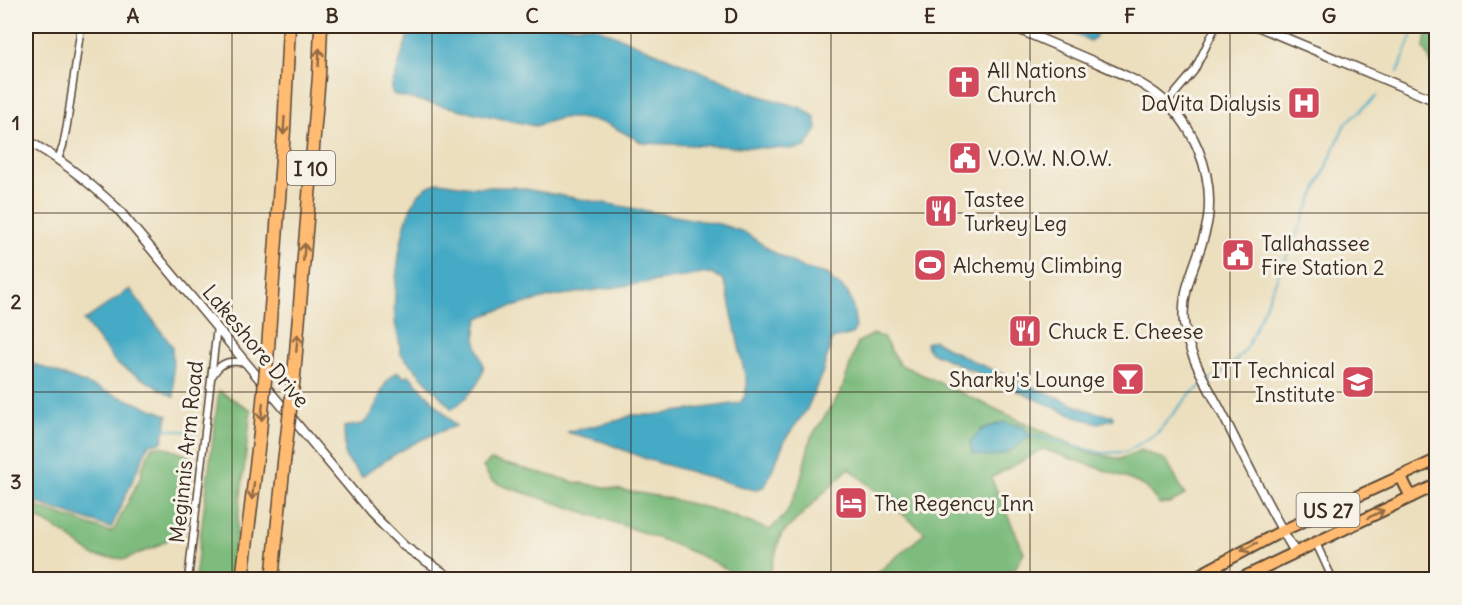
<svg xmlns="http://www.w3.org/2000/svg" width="1462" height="605" font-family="Delius,sans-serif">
<rect width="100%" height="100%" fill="#f7f3e8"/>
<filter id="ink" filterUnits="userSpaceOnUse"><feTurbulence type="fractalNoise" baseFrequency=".0167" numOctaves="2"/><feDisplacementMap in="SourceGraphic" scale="12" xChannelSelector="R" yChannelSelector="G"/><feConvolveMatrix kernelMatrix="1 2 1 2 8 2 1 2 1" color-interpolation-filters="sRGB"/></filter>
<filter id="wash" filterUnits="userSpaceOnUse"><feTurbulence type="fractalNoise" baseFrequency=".008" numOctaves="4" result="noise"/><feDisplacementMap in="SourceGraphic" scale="24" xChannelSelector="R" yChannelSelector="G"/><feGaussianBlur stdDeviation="1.35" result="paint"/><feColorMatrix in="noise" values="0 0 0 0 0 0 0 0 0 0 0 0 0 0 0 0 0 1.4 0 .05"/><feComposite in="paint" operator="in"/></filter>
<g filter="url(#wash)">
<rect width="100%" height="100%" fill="#ecdfbe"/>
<!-- forest -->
<g fill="#7ebc7e" stroke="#5c734e" stroke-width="1.5">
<polygon points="1427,26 1436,26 1436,73 1424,48"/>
<path d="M874,334L883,337L899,364L1088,452L1120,459L1141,450L1167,461L1185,495L1170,503L1159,504L1146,487L1124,477L1043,449L991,478L1024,552L1015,569L989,579H870L925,533L849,468L781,535L768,579L738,580C726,555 538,497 503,486L491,480L483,467L491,460L574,482L662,497L712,509L770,530L786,514L799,486L811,437L841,392L858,342Z"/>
<polygon points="219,391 251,410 231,579 195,579"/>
<polygon points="161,446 192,457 183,531 155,547 125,559 94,556 65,534 44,521 26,515 26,503 110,532 114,530 143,472 141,470 152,447"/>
</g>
<!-- water -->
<g fill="#45aac5" stroke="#406a72" stroke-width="1.5">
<polygon points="411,26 593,26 757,95 802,108 815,117 817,129 806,147 795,149 643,143 606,123 578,118 561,118 535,126 398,96 393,94 391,89"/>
<polygon points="1073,26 1092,26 1096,31 1096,37 1090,41 1074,33"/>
<path d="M439,182L473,187H514L719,224L744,232L775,253L803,268L829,275L833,282C853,289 853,308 856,327L852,334L832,339L823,371L807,409L786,438L765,486L755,490L740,486L646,459L604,442L567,432L620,420L632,415H652L740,403L745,396L747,385L727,290L723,279L709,273L550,297L493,312L479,318C474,330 475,343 480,355C481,359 484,364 483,369C482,383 463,402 452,409L400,353C401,342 396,332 395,321C393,292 400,216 419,194C424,187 431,185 439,182Z"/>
<polygon points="130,289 172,346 174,397 117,364 84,321"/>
<path d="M934,340C967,361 1006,375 1043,391C1065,400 1088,414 1112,415L1113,419L1098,423L1076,417L933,353L927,348L926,343Z"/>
<polygon points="26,361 168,415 162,442 149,444 111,528 26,499"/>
<path d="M399,372L405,378L409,375L456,426C421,437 392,454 362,477L345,457L344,427L363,424C366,420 370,417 372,412C380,400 383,377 399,372Z"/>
<path d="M1004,422L1023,427L1030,435C1014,452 995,462 972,453L970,442L982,429Z"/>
</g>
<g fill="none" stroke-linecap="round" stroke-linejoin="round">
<!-- stream -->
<g stroke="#45aac5" stroke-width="2">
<polyline points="1398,72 1416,26"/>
<polyline points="1208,382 1232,365 1246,349 1345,124 1377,96"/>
<polyline points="165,429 197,433"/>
<polyline points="1030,435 1102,453 1126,452 1157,433 1190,394 1203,385"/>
</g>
</g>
</g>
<g filter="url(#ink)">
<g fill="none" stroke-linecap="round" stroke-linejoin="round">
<!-- minor casing -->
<g stroke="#564536" stroke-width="9">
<g id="minor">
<polyline points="1167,103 1194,71 1216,26"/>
<polyline points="58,159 63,146 67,125 81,26"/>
<path d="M213,375C221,361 231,360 246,363"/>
<polyline points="1316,543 1333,580"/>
<polyline points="188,580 217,327"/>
</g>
</g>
<!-- tertiary casing -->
<g stroke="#564536" stroke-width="11">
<g id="tertiary">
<path d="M1011,26C1037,37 1064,49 1090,60C1113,70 1136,79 1155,93C1193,121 1214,172 1208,218C1203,255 1180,284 1184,323C1188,356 1208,386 1223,415C1246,461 1268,508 1295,552"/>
<polyline points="1257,26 1436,101"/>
<path d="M26,140C60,158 89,182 118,209L371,513L404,546L454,580"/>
</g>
</g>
<!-- primary casing -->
<g stroke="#564536" stroke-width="14">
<g id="primary">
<polyline points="1401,477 1411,497"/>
<polyline points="1190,580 1282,531 1436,460"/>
<polyline points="1238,580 1436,485"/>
</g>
</g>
<!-- motorway casing -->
<g stroke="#564536" stroke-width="15">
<g id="motorway">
<polyline points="268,348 284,131 289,26"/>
<polyline points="294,376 319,76 321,26"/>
<polyline points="242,580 260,433"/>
<polyline points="272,580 284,462"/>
</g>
</g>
<!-- minor -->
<use href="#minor" stroke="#fff" stroke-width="6"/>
<!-- tertiary -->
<use href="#tertiary" stroke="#fff" stroke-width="8"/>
<!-- primary -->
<use href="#primary" stroke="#ffbb71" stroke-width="10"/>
<!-- motorway -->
<use href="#motorway" stroke="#ffbb71" stroke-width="12"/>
<!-- motorway-bridge casing -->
<g stroke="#564536" stroke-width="15" stroke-linecap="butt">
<g id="motorway-bridge">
<polyline points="260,433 268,348"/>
<polyline points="284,462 294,376"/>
</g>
</g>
<!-- motorway-bridge -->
<use href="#motorway-bridge" stroke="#ffbb71" stroke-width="12"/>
</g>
<!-- one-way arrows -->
<defs><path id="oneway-shaft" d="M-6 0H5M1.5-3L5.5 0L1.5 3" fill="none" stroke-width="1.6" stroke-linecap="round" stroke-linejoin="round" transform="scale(1.5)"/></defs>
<g stroke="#936b43">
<use href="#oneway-shaft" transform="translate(319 57) rotate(-87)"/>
<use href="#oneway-shaft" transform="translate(284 126) rotate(93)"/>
<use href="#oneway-shaft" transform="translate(304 252) rotate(-85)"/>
<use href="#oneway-shaft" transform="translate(297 343) rotate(-85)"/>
<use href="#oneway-shaft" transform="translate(262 412) rotate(95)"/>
<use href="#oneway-shaft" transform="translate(253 491) rotate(97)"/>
<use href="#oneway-shaft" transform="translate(1376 514) rotate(-26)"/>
<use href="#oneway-shaft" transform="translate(1249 547) rotate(152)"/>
</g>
</g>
<!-- grid -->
<path fill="none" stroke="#3b2a1e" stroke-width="1.5" stroke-opacity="0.55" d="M232,26V580M432,26V580M631,26V580M831,26V580M1030,26V580M1230,26V580M26,213H1436M26,392H1436"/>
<!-- icons -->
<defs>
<g id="church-square" transform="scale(1.725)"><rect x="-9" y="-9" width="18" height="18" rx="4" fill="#d1495b" stroke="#f7f3e8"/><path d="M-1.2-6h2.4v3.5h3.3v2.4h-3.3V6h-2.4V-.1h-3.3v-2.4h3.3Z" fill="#fff"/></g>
<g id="hospital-square" transform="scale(1.725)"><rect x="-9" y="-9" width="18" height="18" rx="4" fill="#d1495b" stroke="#f7f3e8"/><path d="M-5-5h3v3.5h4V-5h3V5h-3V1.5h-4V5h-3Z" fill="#fff"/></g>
<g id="civic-square" transform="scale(1.725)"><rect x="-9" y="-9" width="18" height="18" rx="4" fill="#d1495b" stroke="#f7f3e8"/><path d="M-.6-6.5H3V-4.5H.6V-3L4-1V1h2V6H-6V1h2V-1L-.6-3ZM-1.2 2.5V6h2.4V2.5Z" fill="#fff"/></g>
<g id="restaurant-square" transform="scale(1.725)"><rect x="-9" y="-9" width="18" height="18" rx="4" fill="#d1495b" stroke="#f7f3e8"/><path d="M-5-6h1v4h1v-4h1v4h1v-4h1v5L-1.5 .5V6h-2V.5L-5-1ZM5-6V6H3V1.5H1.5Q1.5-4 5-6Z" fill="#fff"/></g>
<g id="stadium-square" transform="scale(1.725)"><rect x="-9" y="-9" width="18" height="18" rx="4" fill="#d1495b" stroke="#f7f3e8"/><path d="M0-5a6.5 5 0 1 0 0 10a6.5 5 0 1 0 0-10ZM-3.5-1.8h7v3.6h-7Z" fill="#fff"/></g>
<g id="bar-square" transform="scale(1.725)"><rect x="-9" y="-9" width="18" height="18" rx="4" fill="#d1495b" stroke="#f7f3e8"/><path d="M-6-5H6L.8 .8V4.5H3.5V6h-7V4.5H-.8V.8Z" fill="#fff"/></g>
<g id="university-square" transform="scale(1.725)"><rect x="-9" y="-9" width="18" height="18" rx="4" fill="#d1495b" stroke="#f7f3e8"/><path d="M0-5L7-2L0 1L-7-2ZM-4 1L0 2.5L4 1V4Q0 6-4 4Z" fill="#fff"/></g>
<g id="hotel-square" transform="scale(1.725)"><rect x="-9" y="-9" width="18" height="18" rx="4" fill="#d1495b" stroke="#f7f3e8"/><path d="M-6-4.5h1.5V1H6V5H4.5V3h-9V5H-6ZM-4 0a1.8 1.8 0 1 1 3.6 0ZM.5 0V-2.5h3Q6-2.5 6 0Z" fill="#fff"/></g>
</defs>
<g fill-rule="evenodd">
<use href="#church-square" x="964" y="82"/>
<use href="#hospital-square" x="1304" y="103"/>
<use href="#civic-square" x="965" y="158"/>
<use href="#restaurant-square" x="941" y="211"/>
<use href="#civic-square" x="1238" y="255"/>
<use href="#stadium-square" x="930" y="265"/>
<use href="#restaurant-square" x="1025" y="331"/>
<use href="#bar-square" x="1128" y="379"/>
<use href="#university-square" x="1358" y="382"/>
<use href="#hotel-square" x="851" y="503"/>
</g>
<g text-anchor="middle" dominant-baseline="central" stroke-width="6" stroke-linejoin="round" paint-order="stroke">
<!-- shield labels -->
<g fill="#f7f3e8" stroke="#73665b" stroke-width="1.5">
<rect x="287" y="151" width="48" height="34" rx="4.5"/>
<rect x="1296.5" y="493" width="63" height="34" rx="4.5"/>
</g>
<g font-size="20" font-weight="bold" fill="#3b2a1e">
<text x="311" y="168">I 10</text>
<text x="1328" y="510">US 27</text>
</g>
<!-- poi labels -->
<g font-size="21" fill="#3b2a1e" stroke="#f7f3e8" text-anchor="start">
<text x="987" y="70">All Nations<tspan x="987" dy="24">Church</tspan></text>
<text x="1281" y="103" text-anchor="end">DaVita Dialysis</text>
<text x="988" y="158">V.O.W. N.O.W.</text>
<text x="964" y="199">Tastee<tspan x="964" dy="24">Turkey Leg</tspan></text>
<text x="1261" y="243">Tallahassee<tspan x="1261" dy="24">Fire Station 2</tspan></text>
<text x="953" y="265">Alchemy Climbing</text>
<text x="1048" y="331">Chuck E. Cheese</text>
<text x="1335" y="370" text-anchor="end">ITT Technical<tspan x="1335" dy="24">Institute</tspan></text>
<text x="1105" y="379" text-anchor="end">Sharky's Lounge</text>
<text x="874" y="503">The Regency Inn</text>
</g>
<!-- street labels -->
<g font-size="21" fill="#3b2a1e" stroke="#f7f3e8">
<text transform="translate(256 346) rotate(50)">Lakeshore Drive</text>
<text transform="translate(186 452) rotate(-84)">Meginnis Arm Road</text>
</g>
</g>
<!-- margin -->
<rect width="1462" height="605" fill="none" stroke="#f7f3e8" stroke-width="66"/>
<rect x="33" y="33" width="1396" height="539" fill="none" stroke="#3b2a1e" stroke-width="2"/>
<g font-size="20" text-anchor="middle" font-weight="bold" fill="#3b2a1e">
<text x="133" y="23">A</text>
<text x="332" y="23">B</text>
<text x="532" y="23">C</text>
<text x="731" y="23">D</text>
<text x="930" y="23">E</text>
<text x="1130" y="23">F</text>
<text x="1329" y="23">G</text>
<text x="16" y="130">1</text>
<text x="16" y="309">2</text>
<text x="16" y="489">3</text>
</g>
</svg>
